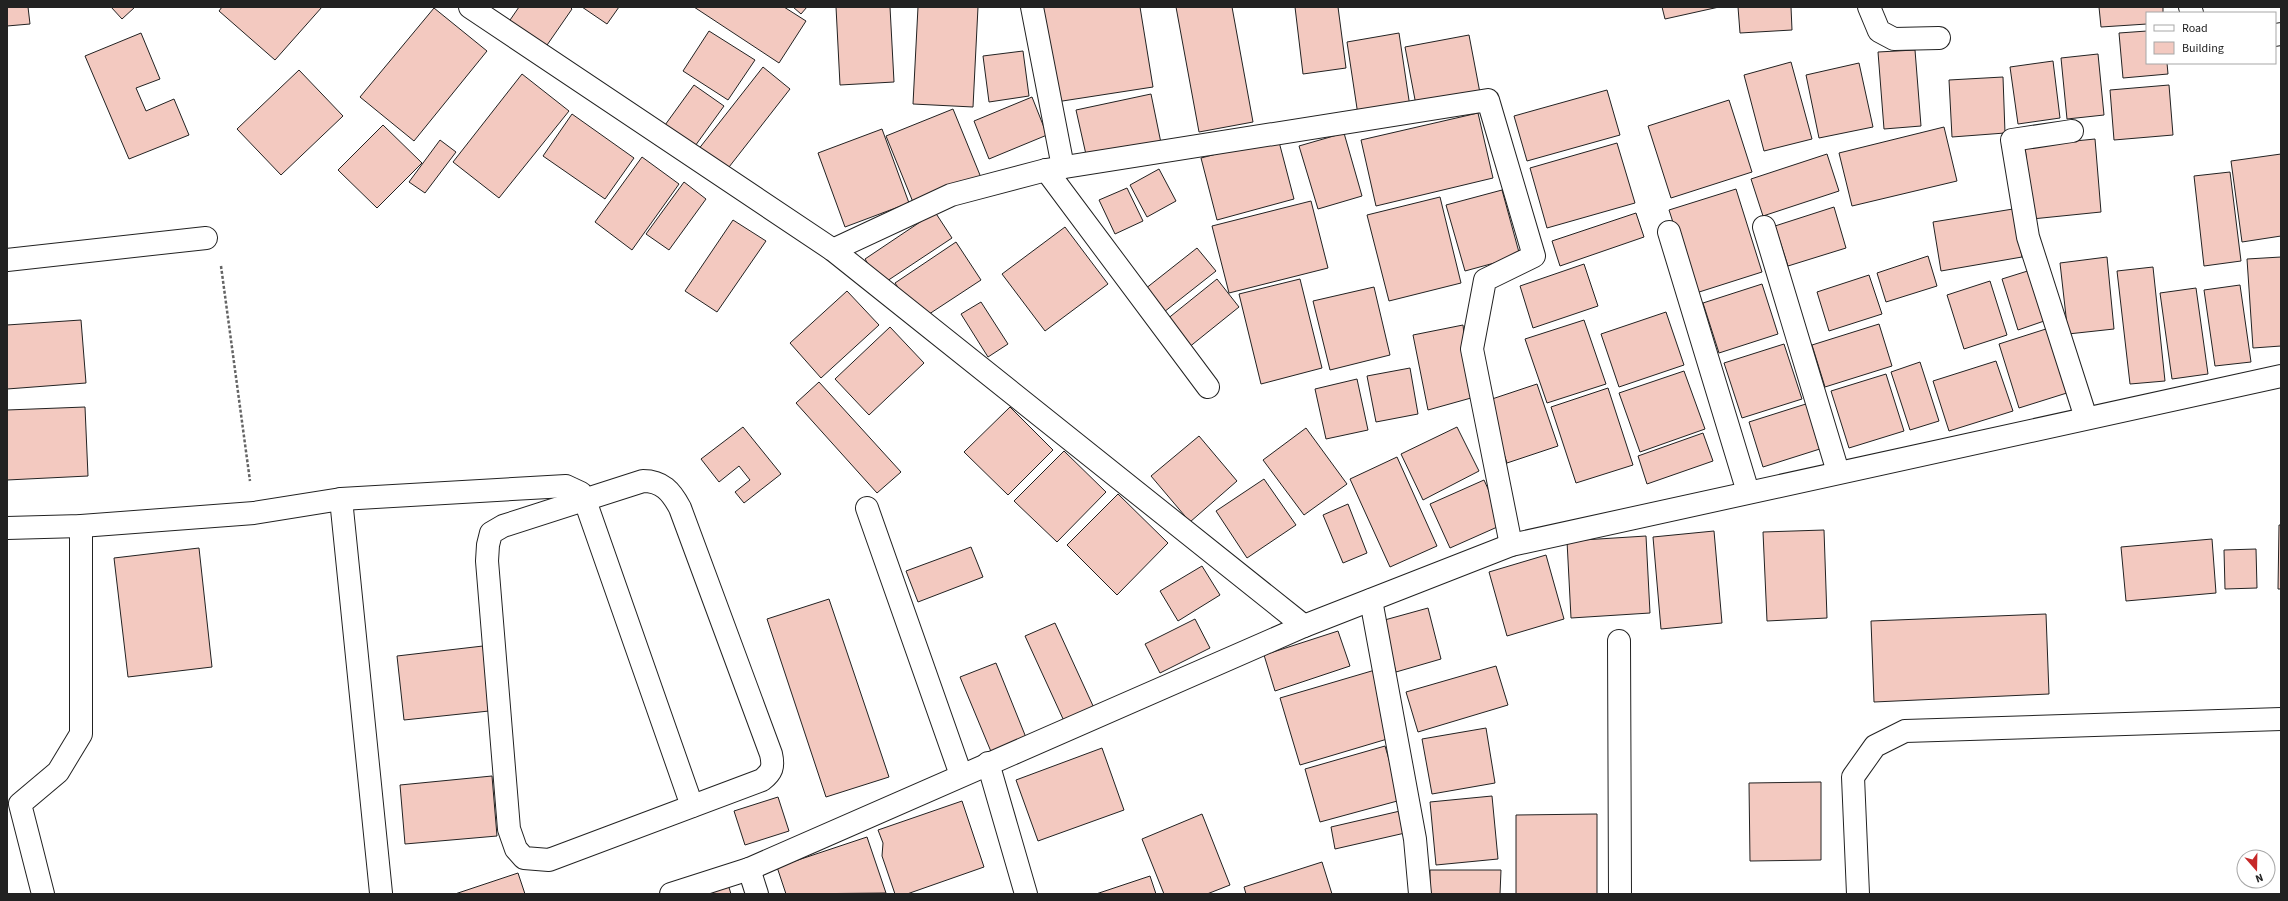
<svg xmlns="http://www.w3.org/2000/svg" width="2288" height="901" font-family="'Source Sans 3',sans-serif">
<rect width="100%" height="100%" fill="#fff"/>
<!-- building -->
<g fill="#f3c9c0" stroke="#222">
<polygon points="7,7 28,7 30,24 7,26"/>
<polygon points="111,7 135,7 122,19"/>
<polygon points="222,7 322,7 275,60 219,11"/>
<polygon points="519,7 570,7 572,9 545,48 508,23"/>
<polygon points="582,7 619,7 607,24"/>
<polygon points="694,7 784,7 806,21 779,63"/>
<polygon points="793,7 807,7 801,14"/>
<polygon points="836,7 890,7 894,82 840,85"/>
<polygon points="918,7 978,7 973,107 913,104"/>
<polygon points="1041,7 1140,7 1153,87 1056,102"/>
<polygon points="1176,7 1232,7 1253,122 1199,132"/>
<polygon points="1295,7 1338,7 1346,68 1303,74"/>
<polygon points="1662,7 1719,7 1665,19"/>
<polygon points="1738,7 1791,7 1792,30 1740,33"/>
<polygon points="2099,7 2163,7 2163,13 2147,13 2147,24 2101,27"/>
<polygon points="434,8 487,51 414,141 360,97"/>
<polygon points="709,31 755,60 728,100 683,71"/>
<polygon points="2147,31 2147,63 2167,63 2168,74 2123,78 2119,33"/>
<polygon points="141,33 160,79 136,88 146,111 174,99 189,135 129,159 85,56"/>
<polygon points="1399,33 1410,107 1358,115 1347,42"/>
<polygon points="1469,35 1480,93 1416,105 1405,47"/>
<polygon points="1915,50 1921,126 1884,129 1878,52"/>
<polygon points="1023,51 1029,96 989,102 983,56"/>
<polygon points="2098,54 2104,115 2067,119 2061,58"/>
<polygon points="2053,61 2060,118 2018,124 2010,67"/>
<polygon points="1791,62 1812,139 1764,151 1744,75"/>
<polygon points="1859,63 1873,127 1819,138 1806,75"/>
<polygon points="763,67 790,89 722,176 694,155"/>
<polygon points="299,70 343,116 281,175 237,129"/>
<polygon points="522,74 569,111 499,198 453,162"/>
<polygon points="2003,77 2005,133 1952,137 1949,80"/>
<polygon points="694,85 724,106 690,153 660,132"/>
<polygon points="2169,85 2173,135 2114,140 2110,90"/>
<polygon points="1607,90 1620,135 1527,161 1514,116"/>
<polygon points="1151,94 1161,143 1087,159 1076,110"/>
<polygon points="1032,97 1047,135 989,159 974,121"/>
<polygon points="1729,100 1752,172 1671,198 1648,126"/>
<polygon points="953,109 982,180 915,207 886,136"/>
<polygon points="1478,113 1493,178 1376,206 1361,140"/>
<polygon points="572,114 634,158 605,199 543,156"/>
<polygon points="383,125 422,163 377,208 338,170"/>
<polygon points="1944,127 1957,181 1852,206 1839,153"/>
<polygon points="882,129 909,203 845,227 818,153"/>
<polygon points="1344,133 1362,196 1318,209 1299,146"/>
<polygon points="1278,138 1294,199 1217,220 1201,158"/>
<polygon points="2095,139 2101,212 2032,219 2025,146"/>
<polygon points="440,140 456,152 425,193 409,182"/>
<polygon points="1617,143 1635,203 1547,228 1530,168"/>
<polygon points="1827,154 1839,191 1763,216 1751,179"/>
<polygon points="2281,154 2281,236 2242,242 2231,161"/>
<polygon points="642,157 679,184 632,250 595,222"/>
<polygon points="1159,169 1176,201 1147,217 1130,185"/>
<polygon points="2230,172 2241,261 2204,266 2194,176"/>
<polygon points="684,182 706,199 669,250 646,234"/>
<polygon points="1127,188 1143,221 1115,234 1099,200"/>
<polygon points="1736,189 1762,272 1696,293 1669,210"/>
<polygon points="1502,190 1520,256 1465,271 1446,205"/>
<polygon points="1440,197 1461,283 1389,301 1367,215"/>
<polygon points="1311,201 1328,268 1229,293 1212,226"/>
<polygon points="1834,207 1846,248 1788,266 1775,226"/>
<polygon points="2013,209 2022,257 1941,271 1933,222"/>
<polygon points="935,212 952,238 881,285 865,259"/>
<polygon points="1636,213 1644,237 1560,266 1552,241"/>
<polygon points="733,220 766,241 717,312 685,291"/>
<polygon points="1065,227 1108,284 1045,331 1002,274"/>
<polygon points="956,242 981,280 920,320 895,283"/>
<polygon points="1197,248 1216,271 1164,312 1145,289"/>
<polygon points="1928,256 1937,286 1886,302 1877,273"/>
<polygon points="2107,257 2114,329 2068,334 2060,263"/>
<polygon points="2281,257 2281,346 2253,348 2247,259"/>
<polygon points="1584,264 1598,306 1533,328 1520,286"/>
<polygon points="2153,267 2165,381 2130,384 2117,271"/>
<polygon points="2034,269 2050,319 2018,330 2002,279"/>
<polygon points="1869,275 1882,314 1829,331 1817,292"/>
<polygon points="1217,279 1239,307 1188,348 1166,320"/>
<polygon points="1300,279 1322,368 1261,384 1239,294"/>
<polygon points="1990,281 2007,335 1964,349 1947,295"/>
<polygon points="1762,284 1778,334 1719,353 1703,303"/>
<polygon points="2240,285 2251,362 2215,366 2204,290"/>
<polygon points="1374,287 1390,355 1330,370 1313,301"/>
<polygon points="2196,288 2208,374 2172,379 2160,293"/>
<polygon points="847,291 879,325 821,378 790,343"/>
<polygon points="981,302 1008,344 988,357 961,314"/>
<polygon points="1666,312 1684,365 1619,387 1601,334"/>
<polygon points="81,320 86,383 7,389 7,325"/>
<polygon points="1584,320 1606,384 1547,403 1525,339"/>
<polygon points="1879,324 1892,366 1825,387 1812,345"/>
<polygon points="1463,325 1471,398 1428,410 1413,335"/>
<polygon points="890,327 924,363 869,415 835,379"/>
<polygon points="2049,328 2070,392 2019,408 1999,344"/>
<polygon points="1784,344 1802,399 1742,418 1724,363"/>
<polygon points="1996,361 2013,411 1949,431 1933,381"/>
<polygon points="1920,362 1939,421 1910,430 1891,372"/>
<polygon points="1410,368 1418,414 1376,422 1367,376"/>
<polygon points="1684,371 1705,429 1640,452 1619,393"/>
<polygon points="1886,374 1904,431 1849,448 1831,391"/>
<polygon points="1357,379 1368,430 1326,439 1315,389"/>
<polygon points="819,382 901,472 877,493 796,403"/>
<polygon points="1537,384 1558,446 1507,463 1486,401"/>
<polygon points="1608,388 1633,465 1576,483 1551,407"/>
<polygon points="1809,403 1823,448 1763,467 1749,422"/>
<polygon points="85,407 88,476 7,480 7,410"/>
<polygon points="1010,407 1053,450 1008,495 964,452"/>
<polygon points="743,427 781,474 744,503 735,492 750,480 739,466 719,482 701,459"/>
<polygon points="1457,427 1479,471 1423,500 1401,454"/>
<polygon points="1306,428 1347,484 1304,515 1263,460"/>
<polygon points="1703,433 1713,461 1647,484 1638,456"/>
<polygon points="1199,436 1237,481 1190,522 1151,476"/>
<polygon points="1064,451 1106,492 1057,542 1014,501"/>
<polygon points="1397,457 1437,546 1390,567 1350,479"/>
<polygon points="1264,479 1296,525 1247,558 1216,511"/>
<polygon points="1484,480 1504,524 1450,548 1430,504"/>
<polygon points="1118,494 1168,543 1117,595 1067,545"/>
<polygon points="1348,504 1367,553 1343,563 1323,515"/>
<polygon points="2279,525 2281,525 2281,589 2278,589"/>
<polygon points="1824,530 1827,618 1767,621 1763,532"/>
<polygon points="1714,531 1722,623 1661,629 1653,537"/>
<polygon points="1646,536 1650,613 1571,618 1567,541"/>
<polygon points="2212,539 2216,593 2126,601 2121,547"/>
<polygon points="971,547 983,577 918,602 906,571"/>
<polygon points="199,548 212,667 128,677 114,558"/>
<polygon points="2256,549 2257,588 2225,589 2224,550"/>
<polygon points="1546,555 1564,619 1507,636 1489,572"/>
<polygon points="1202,566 1220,595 1178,621 1160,591"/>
<polygon points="829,599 889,777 826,797 767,619"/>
<polygon points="1428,608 1441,659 1396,672 1381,621"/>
<polygon points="2046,614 2049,694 1874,702 1871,621"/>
<polygon points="1195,619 1210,648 1160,673 1145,644"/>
<polygon points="1055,623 1094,708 1064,721 1025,636"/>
<polygon points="1338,631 1350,666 1275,691 1264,655"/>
<polygon points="483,646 489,711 404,720 397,656"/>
<polygon points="996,663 1027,740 992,754 960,677"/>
<polygon points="1496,666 1508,705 1418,732 1406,692"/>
<polygon points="1375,670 1394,737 1300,765 1280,698"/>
<polygon points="1486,728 1495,783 1432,794 1422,739"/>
<polygon points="1385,746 1401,800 1320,822 1305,769"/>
<polygon points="1102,748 1124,810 1038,841 1016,780"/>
<polygon points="492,776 497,836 405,844 400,785"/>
<polygon points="1821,782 1821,860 1750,861 1749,783"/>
<polygon points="1492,796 1498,859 1436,865 1430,802"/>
<polygon points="778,797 789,831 745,845 734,811"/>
<polygon points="962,801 984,867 907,894 895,894 882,856 883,843 878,830"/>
<polygon points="1400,811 1405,833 1335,849 1331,827"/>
<polygon points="1202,814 1230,885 1207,894 1164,894 1142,839"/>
<polygon points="1597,814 1597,894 1516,894 1516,815"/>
<polygon points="867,837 886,893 786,894 777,867"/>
<polygon points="1322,862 1332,894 1246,894 1244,887"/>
<polygon points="1430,870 1501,870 1500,894 1430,894"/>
<polygon points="518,873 525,894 455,894"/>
<polygon points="1150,876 1156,894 1096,894"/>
<polygon points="727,881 731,894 688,894"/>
</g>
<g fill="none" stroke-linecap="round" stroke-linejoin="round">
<!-- minor casing -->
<g stroke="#222" stroke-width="24">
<g id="minor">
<polyline points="470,7 833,250 1304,626"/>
<polyline points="1032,7 1063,167"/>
<polyline points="1869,7 1879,31 1894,39 1939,38"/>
<polyline points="2190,7 2192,13"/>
<polyline points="2275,35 2281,34"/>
<polyline points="2072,131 2012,140 2028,237 2086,418"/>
<polyline points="1046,170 1208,387"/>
<polyline points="1764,227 1838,472"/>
<polyline points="1669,232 1748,492"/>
<polyline points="833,250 951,195 1046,170 1488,100 1534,256 1485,280 1472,349 1511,545"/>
<polyline points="7,260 206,238"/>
<path d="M643,481C662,481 671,491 680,508L771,754C774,767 772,772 762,780L549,860L524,858L516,849L509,829L487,561L488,545L491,533L503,526Z"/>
<polyline points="341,499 381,893"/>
<polyline points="867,508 961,775"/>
<polyline points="7,528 81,526 254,513 341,499 566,486 581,493 588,509 692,806"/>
<polyline points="1371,600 1415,839 1420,894"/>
<polyline points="1619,641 1620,894"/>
<polyline points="988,763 1026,894"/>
<polyline points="749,869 757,894"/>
<polyline points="43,894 20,804 58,772 81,734 81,526"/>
<polyline points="671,894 749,869 1304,626 1511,545 2281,376"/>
<polyline points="1858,894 1853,777 1875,746 1905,731 2281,719"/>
</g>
</g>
<!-- path -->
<polyline stroke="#646464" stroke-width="2.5" stroke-dasharray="3 2" stroke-linecap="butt" points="221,266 250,481"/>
<!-- minor -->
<use href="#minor" stroke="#fff" stroke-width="22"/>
</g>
<!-- border -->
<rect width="2288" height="901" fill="none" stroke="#222222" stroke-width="16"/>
<!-- legend -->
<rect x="2146" y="12" width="130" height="52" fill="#ffffff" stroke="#a7a7a7"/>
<rect x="2154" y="25" width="20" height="6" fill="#ffffff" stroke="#a7a7a7"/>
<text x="2182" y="32" font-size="12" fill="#222222">Road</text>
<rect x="2154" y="42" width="20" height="12" fill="#f3c9c0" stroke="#a7a7a7"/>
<text x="2182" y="52" font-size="12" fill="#222222">Building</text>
<!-- north arrow -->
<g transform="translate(2256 869) rotate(160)"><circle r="19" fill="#ffffff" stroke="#a7a7a7"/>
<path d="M0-3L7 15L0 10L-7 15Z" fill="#c62828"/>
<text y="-6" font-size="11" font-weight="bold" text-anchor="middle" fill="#222222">N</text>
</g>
</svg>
